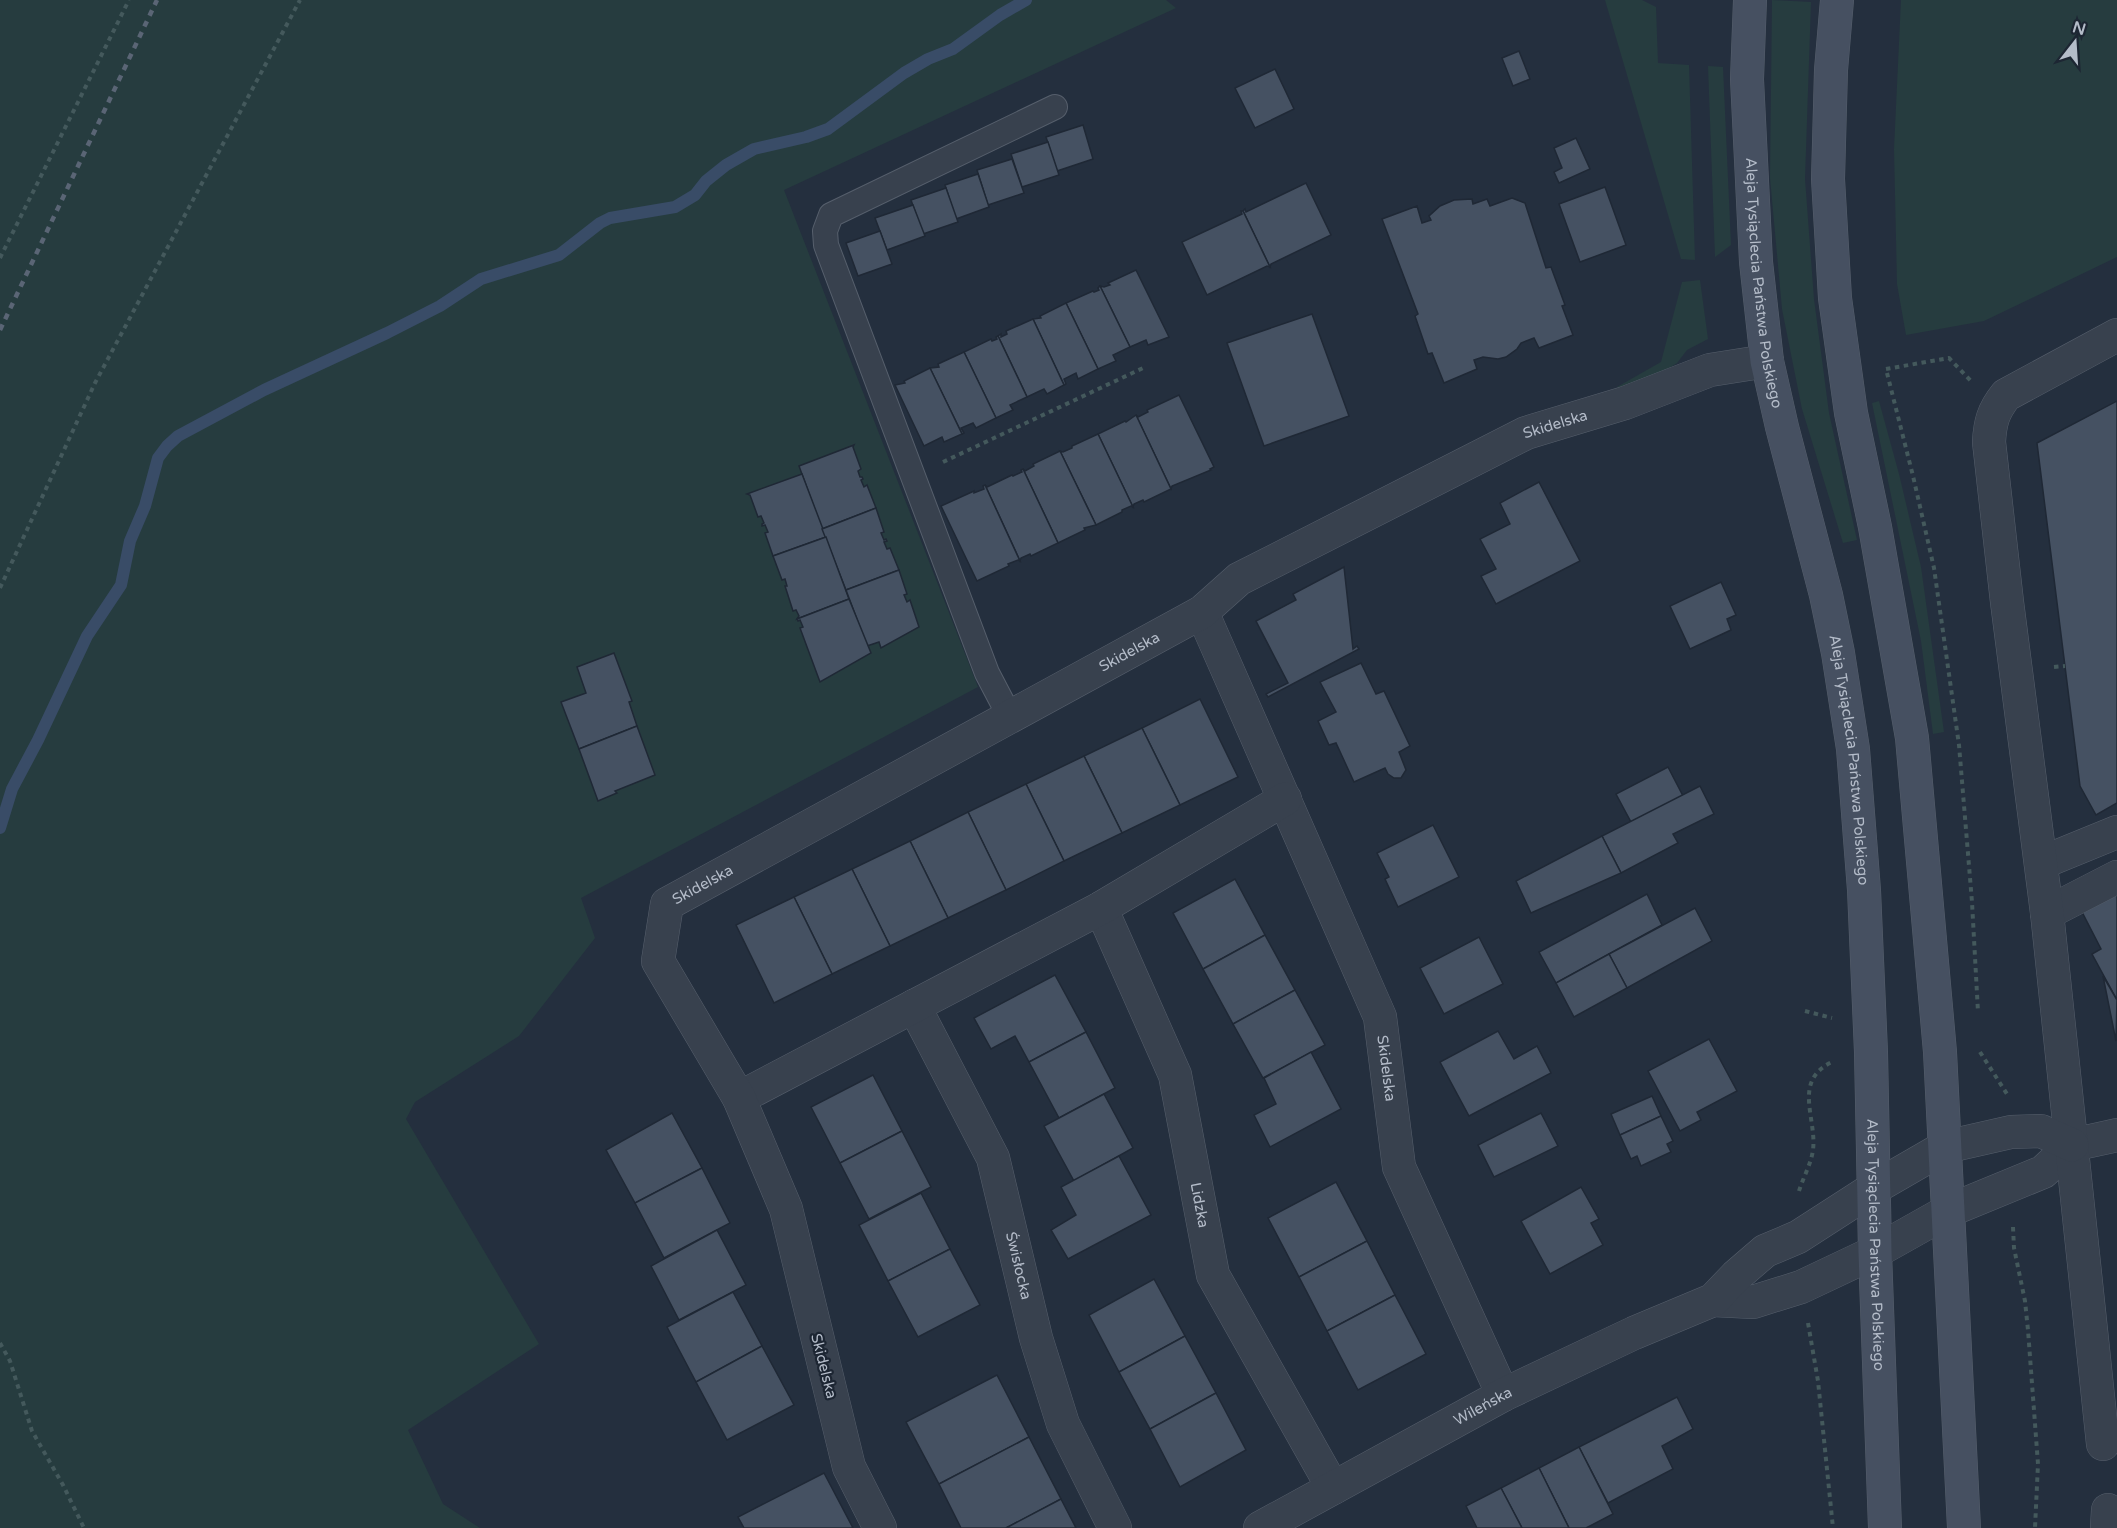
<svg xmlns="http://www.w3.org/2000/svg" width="2117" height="1528" font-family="'Varela Round',sans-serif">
<rect width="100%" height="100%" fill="#242f3e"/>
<!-- green -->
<g fill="#263c3f">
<polygon points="0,0 1166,0 1176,8 784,190 978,687 581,898 595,938 519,1036 415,1102 406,1119 539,1344 408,1430 443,1504 480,1528 0,1528"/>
<polygon points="1605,0 1642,0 1656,7 1658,63 1689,65 1695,260 1681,259"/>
<polygon points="1772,0 1811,2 1805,179 1814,299 1829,413 1857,540 1843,543 1802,409 1782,309 1770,178"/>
<polygon points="1901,0 2117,0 2117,257 1984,321 1906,335 1897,284 1894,149"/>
<polygon points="1708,66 1723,67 1731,245 1715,257"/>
<polygon points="1700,280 1708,339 1687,350 1677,363 1663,372 1621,392 1617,387 1661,362 1682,282"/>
<polygon points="1879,401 1899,474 1921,567 1944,732 1933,734 1921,641 1872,403"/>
</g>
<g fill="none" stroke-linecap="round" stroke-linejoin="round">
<!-- stream -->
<polyline stroke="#394c67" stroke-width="12" points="0,828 12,789 38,740 87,636 121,585 130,541 145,506 158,458 167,446 178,436 264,390 387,333 440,306 481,279 559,255 600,223 610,218 675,207 695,195 706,181 726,165 754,149 806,137 828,129 904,73 928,59 953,49 1000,15 1026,0"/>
</g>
<!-- building -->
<g fill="#455162" stroke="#1f2835" stroke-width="1.5">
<polygon points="1519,51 1530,79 1513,86 1502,58"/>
<polygon points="1275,69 1294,109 1255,128 1235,88"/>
<polygon points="1083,125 1093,159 1057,171 1046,137"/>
<polygon points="1576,138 1590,169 1559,183 1554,172 1562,168 1554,148"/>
<polygon points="1048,142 1059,175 1022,187 1011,154"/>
<polygon points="1012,159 1024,193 988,205 977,170"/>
<polygon points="978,174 989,207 956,219 945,185"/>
<polygon points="1306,183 1331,235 1271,264 1270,267 1243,211 1245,209 1246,212"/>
<polygon points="1605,187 1626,245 1580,262 1559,204"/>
<polygon points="946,188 958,222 923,234 911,200"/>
<polygon points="1512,198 1525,203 1546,268 1551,267 1565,305 1562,306 1573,335 1539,348 1534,338 1521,343 1517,349 1506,357 1498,359 1483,357 1474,360 1477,369 1444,383 1432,353 1428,354 1415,316 1418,314 1382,219 1417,206 1422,223 1431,220 1429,216 1440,206 1454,200 1472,199 1473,204 1487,199 1490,206"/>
<polygon points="913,205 925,236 887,250 875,218"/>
<polygon points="1241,211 1243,211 1270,267 1267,266 1207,295 1182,242 1242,214"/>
<polygon points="880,231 892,264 858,276 846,243"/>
<polygon points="1136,270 1169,337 1148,345 1146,340 1130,347 1100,286 1104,287 1110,285 1108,283"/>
<polygon points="1100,286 1130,347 1113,355 1116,361 1098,369 1066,303 1093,291 1094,292 1099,290 1098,288"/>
<polygon points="1066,303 1098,369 1078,379 1076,373 1064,379 1066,384 1064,385 1033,319 1041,318 1040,316"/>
<polygon points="1312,314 1349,416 1264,446 1227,343"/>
<polygon points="1033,319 1064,385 1047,394 1044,389 1027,397 998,336 1001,334 1001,337 1007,334 1006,331"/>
<polygon points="998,336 1027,397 1010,405 1013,410 996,418 964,352 991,339 992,341 997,339 996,337"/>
<polygon points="964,352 996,418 976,428 973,423 961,428 964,433 962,434 930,368 939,367 938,364"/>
<polygon points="930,368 962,434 944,442 942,437 924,446 895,385 905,383 904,381"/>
<polygon points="1179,395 1214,467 1210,469 1211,470 1172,486 1171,489 1136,415 1138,417 1148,412 1147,410"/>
<polygon points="2117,401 2117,803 2096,815 2080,786 2037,443"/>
<polygon points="1136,415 1171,489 1144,502 1143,500 1134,504 1133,507 1098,434 1125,421 1126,422"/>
<polygon points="1098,434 1133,507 1131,506 1122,510 1122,512 1096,525 1060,451 1063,452 1072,448 1072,446"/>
<polygon points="854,445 853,447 861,469 858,471 860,477 862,477 863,479 861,480 864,487 867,485 876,508 822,529 799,466"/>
<polygon points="1060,451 1096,525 1084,528 1085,530 1058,543 1023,469 1025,471 1034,466 1033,464"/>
<polygon points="1023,469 1058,543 1031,556 1030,554 1021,558 1020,561 985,485 987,487 1012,475 1013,476 1022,472 1021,470"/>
<polygon points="802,474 826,537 773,556 765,533 768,532 765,525 762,526 762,524 764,523 761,516 758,517 750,495 747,494"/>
<polygon points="1539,482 1580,561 1496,604 1481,576 1496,569 1480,539 1510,524 1500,503"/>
<polygon points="985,485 1020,561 1018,560 1008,564 1009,566 977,581 941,506 974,491 974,493 984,489 983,486"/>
<polygon points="876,508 884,532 881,533 884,540 886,539 887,541 884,542 887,549 890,548 899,570 846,590 822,529"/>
<polygon points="826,537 849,599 797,619 799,616 796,610 793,611 785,586 787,586 785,579 782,580 773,556"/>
<polygon points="1344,567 1353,649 1357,646 1359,649 1268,697 1266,694 1288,683 1256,621 1296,600 1293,594"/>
<polygon points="899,570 907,594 904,595 907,602 910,600 919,627 881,648 879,642 867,646 846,590"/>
<polygon points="1721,582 1736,615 1727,619 1731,630 1690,649 1670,606"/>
<polygon points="849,599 871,653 820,682 800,628 803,627 800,620 798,621 797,619"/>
<polygon points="614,653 632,701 629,702 637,726 579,749 561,702 586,693 577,667"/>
<polygon points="1361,663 1376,694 1384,691 1410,746 1399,752 1406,770 1401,778 1394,778 1388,774 1385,768 1354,782 1336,743 1329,745 1318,721 1336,712 1320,682"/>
<polygon points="1200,699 1238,777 1180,805 1142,728"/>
<polygon points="637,726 655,775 615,791 617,793 598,801 579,749"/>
<polygon points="1142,728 1180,805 1122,833 1084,756"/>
<polygon points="1084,756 1122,833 1064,861 1026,784"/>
<polygon points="1668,767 1683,796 1631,822 1616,794"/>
<polygon points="1026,784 1064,861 1006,890 968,812"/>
<polygon points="1700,786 1714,814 1673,834 1678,843 1621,873 1602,836"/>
<polygon points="968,812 1006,890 948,918 910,841"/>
<polygon points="1433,825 1459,877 1398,907 1385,879 1389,877 1377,853"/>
<polygon points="1602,836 1621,873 1531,913 1516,881"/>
<polygon points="910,841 948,918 890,946 852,869"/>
<polygon points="852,869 890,946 832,974 794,897"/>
<polygon points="1235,879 1265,935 1203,969 1173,913"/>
<polygon points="2117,889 2117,1000 2092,954 2101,949 2080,908"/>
<polygon points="1647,894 1662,925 1556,983 1539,952"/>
<polygon points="794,897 832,974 774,1003 736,925"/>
<polygon points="1695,908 1712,941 1627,988 1609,954"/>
<polygon points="1265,935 1295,990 1233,1024 1203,969"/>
<polygon points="1479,937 1503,984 1444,1014 1420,968"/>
<polygon points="1609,954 1627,988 1574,1017 1556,983"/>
<polygon points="1055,975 1086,1032 1029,1062 1015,1036 991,1049 974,1018"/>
<polygon points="2103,976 2117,1000 2116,1041"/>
<polygon points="1295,990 1325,1045 1263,1078 1233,1024"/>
<polygon points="1498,1031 1514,1059 1537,1046 1551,1073 1469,1116 1440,1062"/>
<polygon points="1086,1032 1115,1088 1059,1118 1029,1062"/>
<polygon points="1709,1039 1737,1091 1697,1112 1701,1120 1680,1131 1648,1071"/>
<polygon points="1311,1052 1341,1109 1270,1147 1254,1115 1276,1104 1264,1078"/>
<polygon points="873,1075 902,1131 840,1163 811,1107"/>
<polygon points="1104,1094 1133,1148 1074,1181 1044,1126"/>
<polygon points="1652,1096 1661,1116 1620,1135 1611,1114"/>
<polygon points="672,1113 702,1168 635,1203 606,1150"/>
<polygon points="1541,1113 1558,1146 1494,1177 1478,1145"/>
<polygon points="1661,1116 1673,1141 1667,1144 1671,1152 1641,1166 1637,1156 1631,1159 1620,1135"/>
<polygon points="902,1131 931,1187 869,1219 840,1163"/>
<polygon points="1119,1156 1151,1215 1068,1259 1051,1230 1076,1215 1061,1187"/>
<polygon points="702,1168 730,1223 664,1258 635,1203"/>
<polygon points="1336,1182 1367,1241 1299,1277 1268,1218"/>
<polygon points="1581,1187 1599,1219 1591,1223 1603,1245 1550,1274 1521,1221"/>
<polygon points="921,1193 950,1249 888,1281 859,1225"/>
<polygon points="717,1230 746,1285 679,1320 651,1266"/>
<polygon points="1367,1241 1395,1295 1327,1331 1299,1277"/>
<polygon points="950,1249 980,1305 918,1337 888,1281"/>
<polygon points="1154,1279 1185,1336 1119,1372 1089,1315"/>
<polygon points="733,1292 762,1346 696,1382 667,1327"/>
<polygon points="1395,1295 1426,1354 1358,1390 1327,1331"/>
<polygon points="1185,1336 1216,1393 1150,1429 1119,1372"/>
<polygon points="762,1346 794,1405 727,1440 696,1382"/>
<polygon points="997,1375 1029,1437 939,1484 906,1422"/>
<polygon points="1216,1393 1246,1450 1180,1487 1150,1429"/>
<polygon points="1677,1397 1693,1429 1662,1446 1673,1469 1608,1503 1579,1447"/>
<polygon points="1029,1437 1061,1499 1006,1528 961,1528 939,1484"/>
<polygon points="1579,1447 1613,1514 1586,1528 1569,1528 1539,1468"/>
<polygon points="1539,1468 1569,1528 1522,1528 1501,1488"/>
<polygon points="824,1473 853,1528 744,1528 738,1517"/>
<polygon points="1501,1488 1522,1528 1477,1528 1466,1506"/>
<polygon points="1061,1499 1076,1528 1006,1528"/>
</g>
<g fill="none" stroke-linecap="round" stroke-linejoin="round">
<!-- service casing -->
<g stroke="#565f6c" stroke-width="26">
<polyline id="service" points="1010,717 987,673 826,245 825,231 831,215 1055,107"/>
</g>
<!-- minor casing -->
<g stroke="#565f6c" stroke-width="34">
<g id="minor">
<path id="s1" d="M1202,612L1380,1017L1399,1167L1503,1395"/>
<polyline points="2041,863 2117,832"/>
<path id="s2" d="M1101,908L1175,1075L1213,1275L1333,1488"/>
<polyline points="2047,913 2117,877"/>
<path id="s3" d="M914,1006L993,1158L1036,1338L1063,1424L1115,1528"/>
<polyline points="739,1098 1101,908 1285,799"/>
<polyline points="1713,1300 1753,1302 1801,1287 1875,1252 1948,1211 2043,1172 2072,1145 2117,1135"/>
<path d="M2103,1444L2047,913L2007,602L1989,442C1990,423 1993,411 2006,395L2117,335"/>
<path id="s4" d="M880,1528L849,1467L786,1209L739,1098L658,961L667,904L1202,612L1239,579L1526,433L1625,403L1710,370L1767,361"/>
<path id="s5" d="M1260,1528L1503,1395L1634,1333L1713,1300L1736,1276L1765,1251L1798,1237L1874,1188L1945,1147L2011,1132L2041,1131L2072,1145"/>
<polyline points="2107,1528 2108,1510"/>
</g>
</g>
<!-- secondary casing -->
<g stroke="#565f6c" stroke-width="34">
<g id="secondary">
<path id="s6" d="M1750,0L1747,79L1756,262L1767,361L1782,427L1826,595L1838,653L1853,749L1864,890L1871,1052L1875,1252L1885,1528"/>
<polyline points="1837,0 1831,70 1828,179 1835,298 1851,413 1875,527 1912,738 1940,1052 1964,1528"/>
</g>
</g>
<!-- path -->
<g stroke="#44595c" stroke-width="4" stroke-dasharray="4.5 4.5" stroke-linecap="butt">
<polyline points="0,258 129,0"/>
<polyline points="1886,369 1949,358 1971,381"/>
<polyline points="1887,373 1913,476 1934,568 1959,745 1972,902 1978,1012"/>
<polyline points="943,462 1143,368"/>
<polyline points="0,588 95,383 300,0"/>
<polyline points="2054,667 2065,666"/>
<polyline points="1805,1011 1832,1018"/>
<polyline points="1980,1052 2007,1094"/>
<path d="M1799,1191C1803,1178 1811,1164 1813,1150C1817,1118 1792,1081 1832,1062"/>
<polyline points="2013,1227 2014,1248 2025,1301 2028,1330 2038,1464 2035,1528"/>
<polyline points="1808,1323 1818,1381 1833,1528"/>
<polyline points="0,1343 10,1361 32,1431 63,1485 84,1528"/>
</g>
<!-- service -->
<use href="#service" stroke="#38414e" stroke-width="24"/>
<!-- minor -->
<use href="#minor" stroke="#38414e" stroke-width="33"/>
<!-- secondary -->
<use href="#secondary" stroke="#465061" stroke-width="33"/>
<!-- rail -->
<polyline stroke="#5a6575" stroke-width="4.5" stroke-dasharray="6 6" stroke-linecap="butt" points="0,330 157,0"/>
</g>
<g text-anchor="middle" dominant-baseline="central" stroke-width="4.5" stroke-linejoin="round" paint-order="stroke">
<!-- street labels -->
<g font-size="15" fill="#b4bcc9" stroke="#1d2633">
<text stroke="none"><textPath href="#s6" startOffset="284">Aleja Tysiąclecia Państwa Polskiego</textPath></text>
<text stroke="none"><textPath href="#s4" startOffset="1683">Skidelska</textPath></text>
<text stroke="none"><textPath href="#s4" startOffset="1198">Skidelska</textPath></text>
<text stroke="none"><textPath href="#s6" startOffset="770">Aleja Tysiąclecia Państwa Polskiego</textPath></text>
<text stroke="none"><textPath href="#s4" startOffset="712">Skidelska</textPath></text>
<text stroke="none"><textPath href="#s1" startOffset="494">Skidelska</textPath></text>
<text stroke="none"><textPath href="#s2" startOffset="315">Lidzka</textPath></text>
<text stroke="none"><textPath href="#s6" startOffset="1256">Aleja Tysiąclecia Państwa Polskiego</textPath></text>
<text stroke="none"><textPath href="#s3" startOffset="282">Świsłocka</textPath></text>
<text transform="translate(824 1366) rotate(76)">Skidelska</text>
<text stroke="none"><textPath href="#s5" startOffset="254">Wileńska</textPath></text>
</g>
</g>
<!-- north arrow -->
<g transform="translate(2075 42) rotate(17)" stroke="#1d2633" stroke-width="4.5" paint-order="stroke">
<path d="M0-4.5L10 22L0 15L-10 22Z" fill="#b4bcc9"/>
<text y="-9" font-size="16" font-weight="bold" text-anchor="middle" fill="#b4bcc9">N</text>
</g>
</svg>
